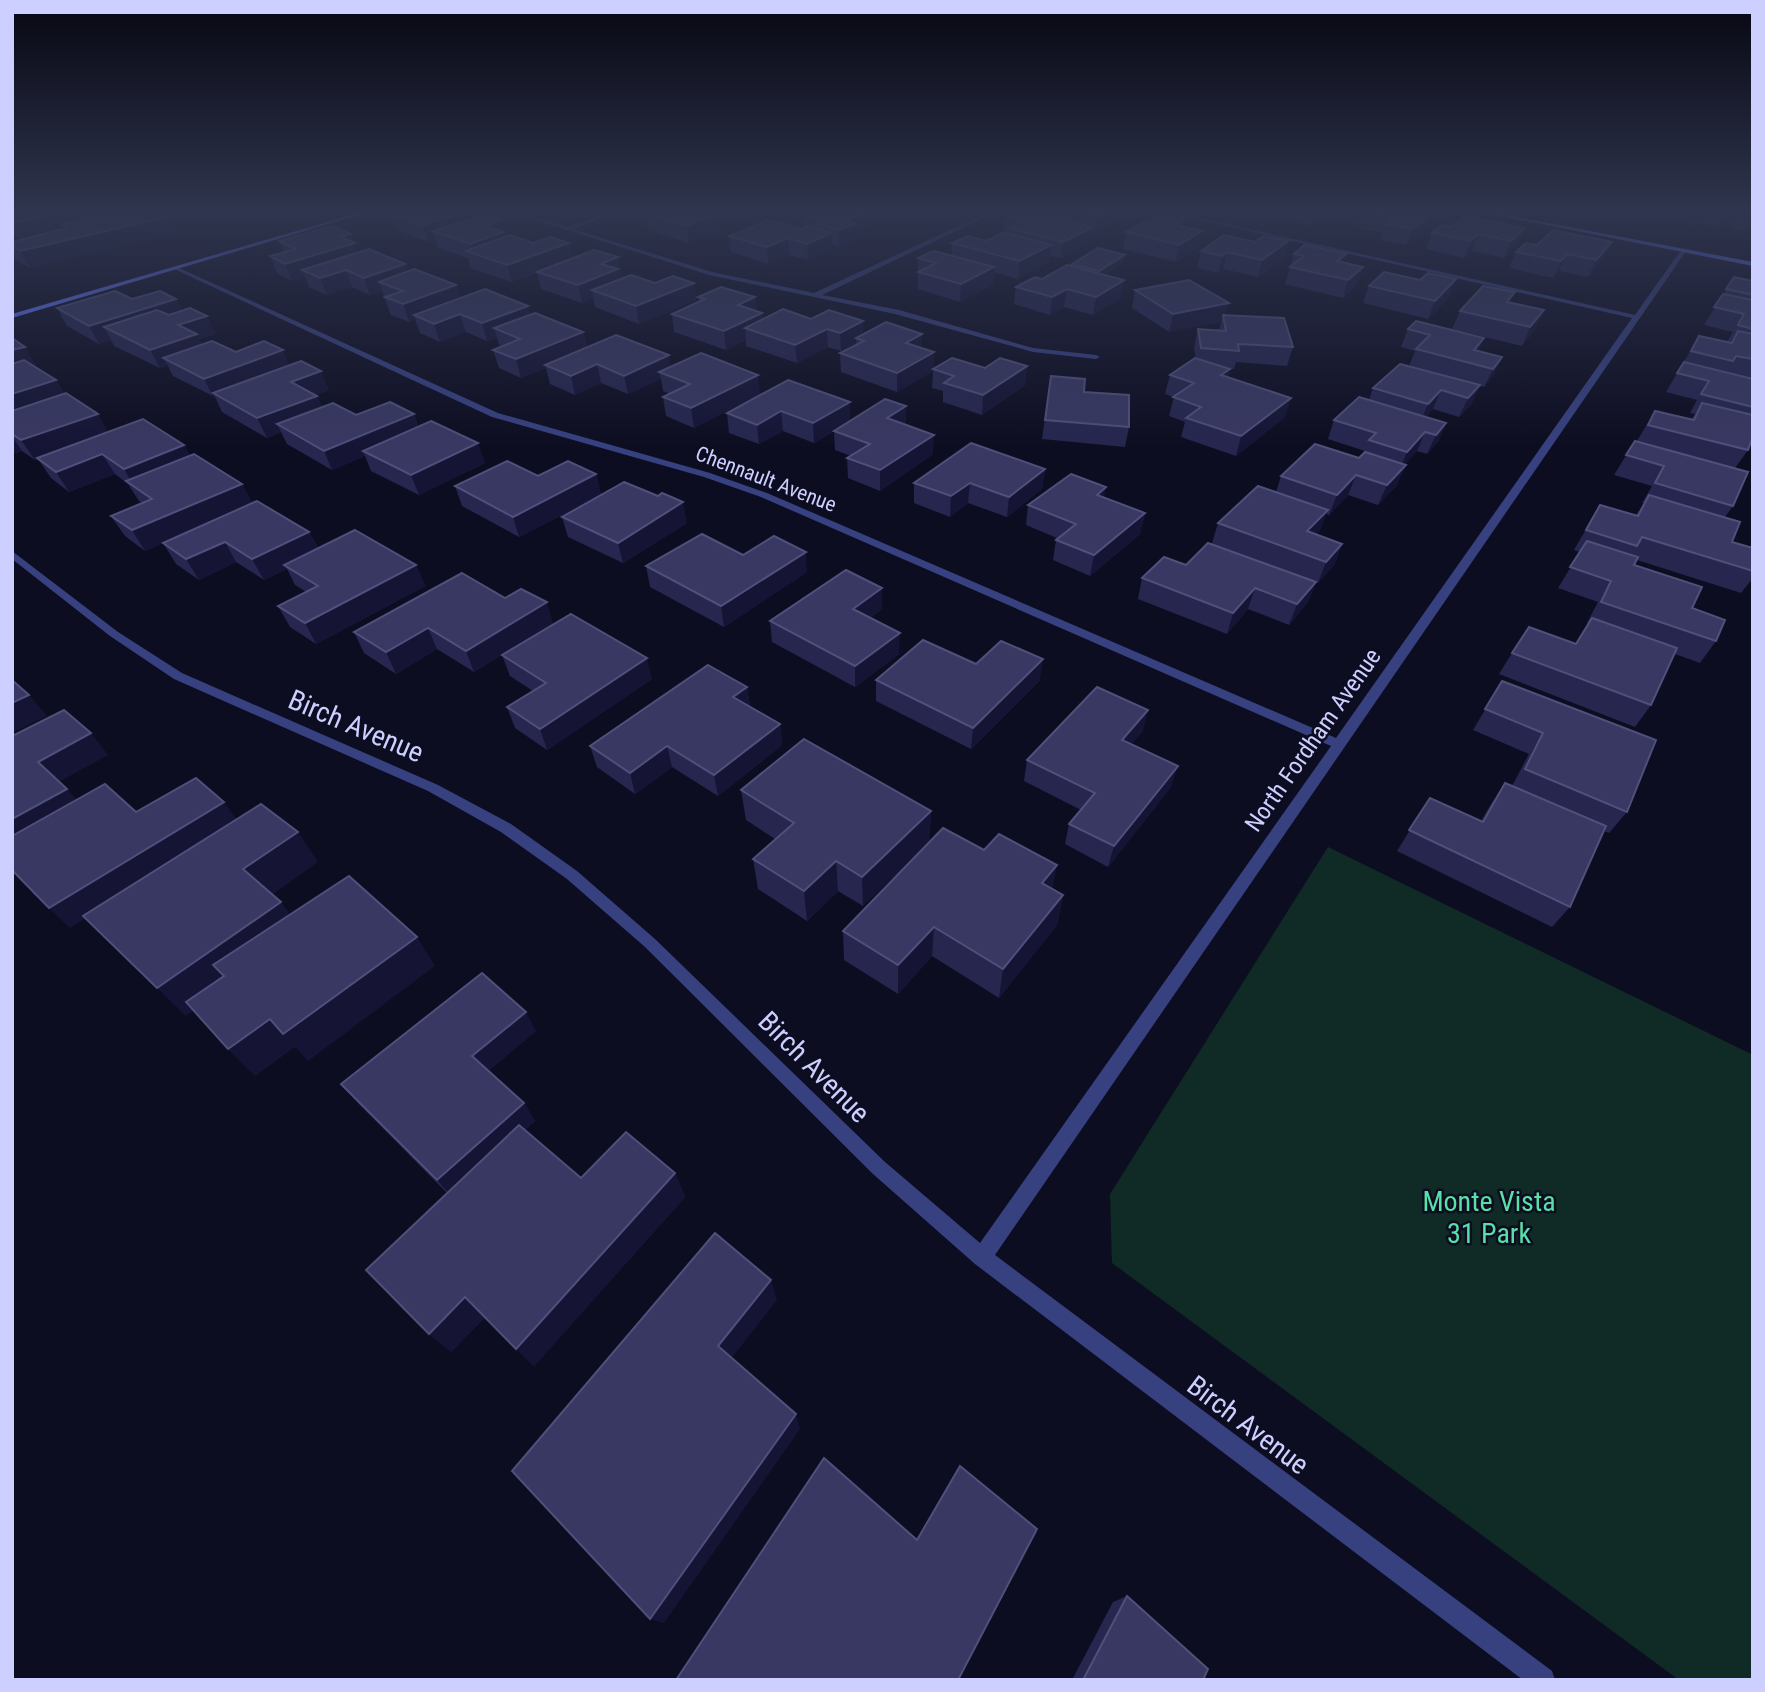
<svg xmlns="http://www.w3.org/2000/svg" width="1765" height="1692" font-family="'Roboto Condensed',sans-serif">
<rect width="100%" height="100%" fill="#0d0d21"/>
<!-- green -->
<polygon fill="#102b25" points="1328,847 1753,1055 1753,1680 1679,1680 1112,1263 1110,1194"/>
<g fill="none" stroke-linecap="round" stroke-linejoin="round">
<!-- street -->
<g fill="#374180" fill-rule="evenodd">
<polygon points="511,212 519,212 567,227 610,212 618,212 573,229 712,272 814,293 989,212 996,212 822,295 899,310 1033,348 1096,355 1100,357 1096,359 1033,352 895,314 709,275"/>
<polygon points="1164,212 1173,212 1635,315 1681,250 1686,251 995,1255 1552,1671 1555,1680 1523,1680 975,1264 873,1174 645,947 567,879 501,832 428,791 174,679 110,636 12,559 12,551 118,632 182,673 438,785 511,824 577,871 655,939 885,1162 980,1243 1331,746 761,497 704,477 492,417 172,268 177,267 498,413 710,473 767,493 1336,738 1632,318"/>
</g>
<!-- secondary -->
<g fill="#6379ff" fill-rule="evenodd">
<polygon points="361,212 369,212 12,318 12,314"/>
<polygon points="1481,212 1491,212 1753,262 1753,266"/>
</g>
</g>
<!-- wall -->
<g fill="#26264f">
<polygon points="12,212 46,215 55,231 64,229 62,225 92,215 86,212 76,215 68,212 125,212 104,217 108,219 178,232 30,268 16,260 12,253 12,242 23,239 12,233"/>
<polygon points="474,212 475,218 503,219 507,236 621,274 619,275 620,279 655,283 694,283 696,300 639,324 595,307 593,298 582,303 541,289 537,273 512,282 470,268 468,258 438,248 436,239 429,242 395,230 389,214"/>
<polygon points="652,212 757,212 733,220 714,214 717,215 718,231 689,243 648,230 645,214"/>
<polygon points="810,212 891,212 874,218 869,217 869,228 855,234 855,240 839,247 832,245 832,249 808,260 789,255 768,264 731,252 729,236 802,229 803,229 802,215"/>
<polygon points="892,212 917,212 908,216"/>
<polygon points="1035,212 1123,212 1122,218 1095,233 1092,232 1090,243 1061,258 1050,256 1049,262 1018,279 994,272 993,284 960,302 918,289 918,258 952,255 952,243 986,241 1009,234 1004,231 1005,215"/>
<polygon points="1275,212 1358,212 1341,223 1319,218 1310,225 1274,217"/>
<polygon points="1363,212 1433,212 1428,227 1406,245 1381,240 1383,233 1358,228"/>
<polygon points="1672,212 1753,212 1753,231 1745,232 1730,227 1718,229 1702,223 1691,225 1676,219 1679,214"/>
<polygon points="1465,216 1518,244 1504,258 1472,251 1464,258 1426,249 1432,233 1451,227"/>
<polygon points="1184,227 1198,247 1176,262 1123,249 1126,232"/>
<polygon points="351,234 358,253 408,272 456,285 460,298 528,306 530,314 583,332 587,347 671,367 760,394 694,428 666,416 663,397 670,394 663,391 661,379 628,394 601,383 575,395 550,384 546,368 521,378 499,368 493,350 500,347 497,338 487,341 466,332 440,342 420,333 415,319 409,322 391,315 382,291 370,295 352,287 327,295 309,287 305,277 292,281 277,273 270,256 284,252 279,241"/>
<polygon points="1288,241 1284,258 1258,277 1223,269 1218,273 1197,268 1201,251 1255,242"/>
<polygon points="1612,242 1603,259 1588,277 1559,271 1553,278 1509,268 1516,252 1537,245"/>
<polygon points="1294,254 1346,254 1343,263 1363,267 1357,284 1343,298 1285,284"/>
<polygon points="1123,263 1104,275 1121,298 1093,315 1064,307 1050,315 1014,304 1016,287 1042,279 1071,266 1072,264"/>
<polygon points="1734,277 1753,281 1753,435 1748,450 1735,468 1733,506 1725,517 1732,542 1753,548 1753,578 1741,593 1637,560 1634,565 1692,608 1716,641 1700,663 1675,654 1651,705 1635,727 1499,674 1512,653 1575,644 1588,623 1587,623 1598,602 1558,588 1580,552 1574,550 1600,505 1636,515 1644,503 1642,503 1652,486 1614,475 1635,441 1637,441 1655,411 1691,420 1695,414 1690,413 1697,400 1666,392 1699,336 1727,342 1733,332 1704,325"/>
<polygon points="1369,286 1449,297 1428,319 1363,303"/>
<polygon points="721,287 755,297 756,311 762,313 763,319 783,309 811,319 829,310 863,321 863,334 886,322 922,334 921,348 934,352 933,369 952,358 985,368 1000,358 1027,366 1025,385 982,415 943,402 943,391 932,388 933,371 897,392 841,372 840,353 856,345 856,343 841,351 828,347 797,363 746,346 746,340 726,350 674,332 672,314 699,302 698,297"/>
<polygon points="1135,290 1226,315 1293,347 1287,366 1236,362 1234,369 1228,369 1230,369 1228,377 1285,417 1236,456 1181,437 1185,422 1169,416 1174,397 1165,394 1170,375 1196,359 1194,348 1198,329 1219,330 1221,322 1169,332 1132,308"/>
<polygon points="132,299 176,299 182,311 216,334 199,339 202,344 289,365 329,390 316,395 322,407 356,415 414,414 418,427 485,463 419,495 371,471 365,456 332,470 287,444 281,432 267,438 222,412 215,397 173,376 168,366 160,368 114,346 111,340 99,344 67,326 57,308"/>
<polygon points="1510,302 1536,328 1522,346 1452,329 1460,311"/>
<polygon points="1416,321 1478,351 1502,357 1493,376 1484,387 1479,386 1471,405 1459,417 1433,409 1426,417 1446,423 1438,442 1427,454 1417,451 1405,464 1397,485 1378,505 1348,495 1329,515 1326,514 1320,530 1316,535 1342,544 1334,565 1318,583 1316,582 1308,602 1289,625 1248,609 1227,634 1138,599 1142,578 1186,565 1212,543 1218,523 1276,492 1281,476 1359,458 1365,451 1328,439 1334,420 1369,400 1373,388 1409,366 1415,351 1401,347 1408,329"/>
<polygon points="12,338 36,365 34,366 56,380 64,394 108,432 184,445 190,456 242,484 252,504 309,532 318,548 416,565 425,586 316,644 290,627 278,606 306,592 295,585 287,569 264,580 236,562 199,580 176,564 163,543 174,538 145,551 125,536 111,516 142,503 139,501 128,484 115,474 69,492 51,478 38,459 35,460 22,451 12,454"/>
<polygon points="1051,376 1084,392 1129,427 1125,447 1042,439"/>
<polygon points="788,380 850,421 906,406 906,425 933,454 880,491 848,478 847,458 851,456 835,450 834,431 814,443 783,431 759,444 729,433 727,413"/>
<polygon points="1045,469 1042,489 1007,517 968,503 950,517 914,503 914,483"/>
<polygon points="596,474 601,495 519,537 462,506 455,486 538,476"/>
<polygon points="1104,498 1145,513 1140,534 1090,576 1053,560 1056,540 1057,538 1026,525 1028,505"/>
<polygon points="562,517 687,523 623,563 568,537"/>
<polygon points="743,555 807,572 724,627 650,587 646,566"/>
<polygon points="505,598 553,623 474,672 437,649 396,674 364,653 354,632"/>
<polygon points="882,609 870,618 899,654 855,687 772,642 770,621"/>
<polygon points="502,655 652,679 547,750 515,728 507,707 533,691 510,676"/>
<polygon points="976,664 1040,680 971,749 876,701 876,680"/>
<polygon points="1502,681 1627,812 1609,833 1604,831 1570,907 1552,927 1397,851 1430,798 1481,821 1491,804 1505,783 1512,786 1529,754 1473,730"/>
<polygon points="747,687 750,707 780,724 782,745 718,796 672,767 635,794 597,767 590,746"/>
<polygon points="1143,731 1131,744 1171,787 1108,867 1065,844 1069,824 1081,810 1024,781 1027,760"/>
<polygon points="741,790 931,811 929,842 863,906 838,891 807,921 758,889 753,859 775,839 746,820"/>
<polygon points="1052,889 1063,895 1057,925 999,998 932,956 898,994 844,960 843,931"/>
<polygon points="536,1031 488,1071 524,1103 535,1121 525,1130 581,1178 675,1173 685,1197 534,1366 485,1317 451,1352 447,1193 357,1102 341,1084"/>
<polygon points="1127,1596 1203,1680 1072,1680 1113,1602"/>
</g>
<!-- shaded-wall -->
<g fill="#151435">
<polygon points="74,212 86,212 76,215"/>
<polygon points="96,212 125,212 100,218"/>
<polygon points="181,212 236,212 231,212 231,216 186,222"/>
<polygon points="467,212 474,212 477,225 433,231 436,239 429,242 423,225"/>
<polygon points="704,212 713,212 714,216 717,215 718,231 689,243 686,226"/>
<polygon points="733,212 757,212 733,220"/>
<polygon points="869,212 869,228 855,234 855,240 839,247 838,230 846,221"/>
<polygon points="874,212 891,212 874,218"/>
<polygon points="908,212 917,212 908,216"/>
<polygon points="1107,212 1123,212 1122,218 1095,233 1097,217"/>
<polygon points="1313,212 1321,212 1319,218 1310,225"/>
<polygon points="1345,212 1358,212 1341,223"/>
<polygon points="1433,212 1428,227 1406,245 1412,229"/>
<polygon points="1698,212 1709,212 1702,223 1691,225"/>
<polygon points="1739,212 1730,227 1718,229 1727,213"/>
<polygon points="46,215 55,231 23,239 14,223"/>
<polygon points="171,216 178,232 30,268 20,251"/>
<polygon points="1186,218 1183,235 1176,225"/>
<polygon points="503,219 507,236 472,253 470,244 484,226"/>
<polygon points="1753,219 1753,231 1745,232 1749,225"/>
<polygon points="1093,227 1090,243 1061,258 1063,242"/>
<polygon points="1525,228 1518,244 1504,258 1511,241"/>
<polygon points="1202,231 1198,247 1176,262 1179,245"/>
<polygon points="832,233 832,249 808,260 807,244"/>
<polygon points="351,234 361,259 302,270 305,277 292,281 285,264 341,237"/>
<polygon points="1478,234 1472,251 1464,258 1471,241"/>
<polygon points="788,238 789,255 768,264 767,247"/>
<polygon points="1288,241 1284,258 1258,277 1262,260"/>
<polygon points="1612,242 1603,259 1588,277 1596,260"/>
<polygon points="569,243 572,259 512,282 507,265"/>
<polygon points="1051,245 1049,262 1018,279 1019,261"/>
<polygon points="1227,252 1223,269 1218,273 1222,256"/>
<polygon points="1346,254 1340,271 1337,261"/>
<polygon points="1567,254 1559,271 1553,278 1561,261"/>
<polygon points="1125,255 1123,263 1098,279 1099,271"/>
<polygon points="618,257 621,274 619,275 621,286 592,290 593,298 582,303 578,285 601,264"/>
<polygon points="405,264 411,281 379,282 382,291 370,295 364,278"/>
<polygon points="994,267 993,284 960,302 961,284"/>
<polygon points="1363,267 1357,284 1343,298 1348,280"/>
<polygon points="346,270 352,287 327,295 320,278"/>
<polygon points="1456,279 1449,297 1428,319 1435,301"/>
<polygon points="1124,280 1121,298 1093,315 1096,297"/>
<polygon points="694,283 696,300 639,324 636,306"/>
<polygon points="456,285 461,302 414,315 415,319 409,322 403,304"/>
<polygon points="1067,289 1064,307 1050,315 1052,297"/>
<polygon points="755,297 756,315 738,305"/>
<polygon points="176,299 185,317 104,327 111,340 99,344 89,326"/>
<polygon points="1229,303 1224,321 1223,315 1221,322 1169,332 1173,314"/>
<polygon points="528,306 532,324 494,328 497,338 487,341 482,323"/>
<polygon points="1544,310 1536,328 1522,346 1530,327"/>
<polygon points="762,313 764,331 745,328 746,340 726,350 724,331"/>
<polygon points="460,314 466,332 440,342 434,324"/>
<polygon points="207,316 216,334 199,339 206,352 163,358 168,366 160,368 150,350 178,325"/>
<polygon points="863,321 863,339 856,338 856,343 841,351 840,333"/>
<polygon points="827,329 828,347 797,363 795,345"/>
<polygon points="583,332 587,350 545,365 546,368 521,378 516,359"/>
<polygon points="922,334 921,352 906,343"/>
<polygon points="1484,338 1476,356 1474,350"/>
<polygon points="25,347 36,365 12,373 12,350"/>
<polygon points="283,350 291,369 213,393 215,397 214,398 204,379"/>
<polygon points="934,352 933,371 897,392 897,373"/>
<polygon points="669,355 672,374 659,372 661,379 628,394 624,376"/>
<polygon points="1502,357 1493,376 1484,387 1493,369"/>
<polygon points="597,364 601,383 575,395 571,376"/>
<polygon points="1027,366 1025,385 982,415 983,395"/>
<polygon points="1230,369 1225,388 1221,375"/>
<polygon points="321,371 329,390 300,401 291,382"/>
<polygon points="758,375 760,394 694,428 691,408"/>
<polygon points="56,380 68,399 12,413 12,394"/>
<polygon points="1480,385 1471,405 1459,417 1468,398"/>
<polygon points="1441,390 1433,409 1420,423 1428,404"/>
<polygon points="317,396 325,415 277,424 281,432 267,438 257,418"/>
<polygon points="1291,398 1285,417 1236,456 1241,436"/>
<polygon points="850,402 850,421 814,443 813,423"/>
<polygon points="906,406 906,426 887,418"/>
<polygon points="781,411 783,431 759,444 757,425"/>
<polygon points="98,414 109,434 35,460 21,440"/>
<polygon points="414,414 421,433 363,451 365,456 332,470 324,451"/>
<polygon points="1446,423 1438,442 1427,454 1436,435"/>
<polygon points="1425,432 1417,451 1399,471 1407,452"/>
<polygon points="934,435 933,454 880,491 880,470"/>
<polygon points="12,436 22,451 12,454"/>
<polygon points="478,443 485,463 419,495 411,475"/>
<polygon points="184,445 195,465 134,486 124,469"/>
<polygon points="102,454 115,474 69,492 56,472"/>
<polygon points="1406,465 1397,485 1378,505 1387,485"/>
<polygon points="1045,469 1042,489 1007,517 1009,497"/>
<polygon points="596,474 601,495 519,537 513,517"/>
<polygon points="1356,475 1348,495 1329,515 1337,495"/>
<polygon points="970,483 968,503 950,517 951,496"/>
<polygon points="242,484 253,504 145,551 132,530"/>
<polygon points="1106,487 1102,508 1097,495"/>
<polygon points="683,502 687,523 623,563 618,543"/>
<polygon points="1328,510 1320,530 1300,552 1307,531"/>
<polygon points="1145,513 1140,534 1090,576 1094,555"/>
<polygon points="309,532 320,553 284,565 287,569 264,580 252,559"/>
<polygon points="225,542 236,562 199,580 186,559"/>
<polygon points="1342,544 1334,565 1318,583 1326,562"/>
<polygon points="806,552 807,572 724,627 721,606"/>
<polygon points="416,565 425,586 316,644 305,623"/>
<polygon points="1316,582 1308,602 1289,625 1297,604"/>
<polygon points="882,588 882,609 853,630 853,609"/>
<polygon points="1255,588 1248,609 1227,634 1233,613"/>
<polygon points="547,602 553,623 474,672 466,651"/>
<polygon points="428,628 437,649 396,674 386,652"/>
<polygon points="900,633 899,654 855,687 855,666"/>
<polygon points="647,658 652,679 547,750 540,729"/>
<polygon points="1043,659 1040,680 971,749 973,728"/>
<polygon points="747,687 750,708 733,697"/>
<polygon points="29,695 47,716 12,733 12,703"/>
<polygon points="1148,710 1143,731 1117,761 1122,740"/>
<polygon points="780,724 782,745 718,796 714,775"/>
<polygon points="91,733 108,755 57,783 38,762"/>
<polygon points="667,746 672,767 635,794 630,773"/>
<polygon points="1178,766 1171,787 1108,867 1114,846"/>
<polygon points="67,789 86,810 12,852 12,819"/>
<polygon points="224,802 239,823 70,928 49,908"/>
<polygon points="931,811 929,842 863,906 862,877"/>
<polygon points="298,832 318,862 266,899 243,869"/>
<polygon points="836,861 838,891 807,921 804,891"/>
<polygon points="1057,865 1051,895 1042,883"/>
<polygon points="1063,895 1057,925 999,998 1003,969"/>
<polygon points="281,902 303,932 213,965 230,984 186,1016 157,988"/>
<polygon points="934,927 932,956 898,994 898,965"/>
<polygon points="417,937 435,966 308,1061 295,1047 255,1076 228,1049 270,1019"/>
<polygon points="526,1012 536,1031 484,1075 472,1056"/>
<polygon points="524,1103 535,1121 451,1196 437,1180"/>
<polygon points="675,1173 685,1197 534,1366 516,1349"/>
<polygon points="771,1280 777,1300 727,1364 718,1346"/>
<polygon points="465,1297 485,1317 451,1352 429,1334"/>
<polygon points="796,1414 800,1429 664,1623 650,1619"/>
</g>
<!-- building -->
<g fill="#383862" stroke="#4f507b" stroke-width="2">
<polygon points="12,212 40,212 46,215 14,223 12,222"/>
<polygon points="137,212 161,212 171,216 20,251 12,246 12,242 67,228 62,225 96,213 108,219"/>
<polygon points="397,212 467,212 423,225 389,214"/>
<polygon points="652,212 704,212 717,215 686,226 645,214"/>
<polygon points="810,212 869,212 846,221 855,224 838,230 816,224 824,221 802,215"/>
<polygon points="1014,212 1033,212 1093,227 1063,242 1009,228 1025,220 1005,215"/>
<polygon points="1075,212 1107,212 1097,217"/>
<polygon points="1363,212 1433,212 1412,229 1386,224 1394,218"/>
<polygon points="1741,212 1753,212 1753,216"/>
<polygon points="1160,213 1186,218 1176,225 1202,231 1179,245 1126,232"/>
<polygon points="486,214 503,219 484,226 503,232 470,244 433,231"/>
<polygon points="1465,216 1525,228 1511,241 1478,234 1471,241 1432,233 1442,225 1451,227"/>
<polygon points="769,220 802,229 809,226 832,233 807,244 788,238 767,247 729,236"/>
<polygon points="331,226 351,234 341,237 355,243 285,264 270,256 296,249 279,241"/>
<polygon points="1553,230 1612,242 1596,260 1567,254 1561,261 1516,252 1526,243 1537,245"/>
<polygon points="1004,232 1051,245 1019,261 952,243 968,236 986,241"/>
<polygon points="510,235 533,243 551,237 569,243 507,265 466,251"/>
<polygon points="1224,235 1255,242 1264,236 1288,241 1262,260 1227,252 1222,256 1201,251"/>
<polygon points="1304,245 1346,254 1337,261 1363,267 1348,280 1290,267 1304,256 1294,254"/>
<polygon points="1098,248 1125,255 1099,271 1072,264"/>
<polygon points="369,249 405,264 364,278 346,270 320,278 302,270"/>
<polygon points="594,250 618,257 601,264 618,269 578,285 537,272"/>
<polygon points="934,251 994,267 961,284 918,272 936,263 918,258"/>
<polygon points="1067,265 1124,280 1096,297 1067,289 1052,297 1016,287 1035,277 1042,279"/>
<polygon points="414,269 456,285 403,304 385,297 403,291 379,282"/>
<polygon points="1384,272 1420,280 1428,273 1456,279 1435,301 1369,286"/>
<polygon points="631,275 655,283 673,276 694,283 636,306 592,290"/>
<polygon points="1734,277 1753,281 1753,295 1726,289"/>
<polygon points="1189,280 1229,303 1173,314 1135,290"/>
<polygon points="1483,286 1515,292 1507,302 1544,310 1530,327 1460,311"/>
<polygon points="721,287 755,297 738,305 762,313 724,331 672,314 705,299 698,297"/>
<polygon points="485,289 528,306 482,323 460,314 434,324 414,315"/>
<polygon points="115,291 132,299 160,291 176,299 89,326 57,308"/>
<polygon points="1723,294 1753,300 1753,329 1738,325 1744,314 1714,307"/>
<polygon points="190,308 207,316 178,325 197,334 150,350 104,327 157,310 169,315"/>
<polygon points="783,309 811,319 829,310 863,321 840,333 827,329 795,345 745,328"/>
<polygon points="535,313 583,332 516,359 493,350 520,339 494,328"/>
<polygon points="1223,315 1284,318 1293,347 1238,344 1239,351 1201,348 1198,329 1226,331"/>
<polygon points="1416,321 1484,338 1474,350 1502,357 1493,369 1416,349 1430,335 1408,329"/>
<polygon points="886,322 922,334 906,343 934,352 897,373 840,353 864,341 856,338"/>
<polygon points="1738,331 1753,334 1753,359 1736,356 1733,361 1691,351 1699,336 1732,343"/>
<polygon points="616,335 669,355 624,376 597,364 571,376 545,365"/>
<polygon points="12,338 25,347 12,350"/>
<polygon points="212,341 236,352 264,341 283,350 204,379 163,358"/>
<polygon points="701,353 758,375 691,408 663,397 690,384 659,372"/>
<polygon points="952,358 985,368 1000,358 1027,366 983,395 944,383 954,376 933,369"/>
<polygon points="1195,358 1230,369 1221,375 1291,398 1241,436 1186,418 1201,407 1173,397 1194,383 1170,375"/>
<polygon points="24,360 56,380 12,394 12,364"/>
<polygon points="301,361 321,371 291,382 317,396 257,418 213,393"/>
<polygon points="1684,362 1753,379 1753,407 1701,394 1709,381 1677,373"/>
<polygon points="1400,364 1480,385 1468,398 1441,390 1428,404 1373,388"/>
<polygon points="1051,376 1085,379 1084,392 1129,395 1129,427 1045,420"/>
<polygon points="788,380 850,402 813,423 781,411 757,425 727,413"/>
<polygon points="66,393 98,414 21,440 12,434 12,411"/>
<polygon points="1359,397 1446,423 1436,435 1425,432 1407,452 1369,440 1376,433 1334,420"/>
<polygon points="885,399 906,406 887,418 934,435 880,470 847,458 870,444 834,431"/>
<polygon points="390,402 414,414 324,451 277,424 333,403 356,415"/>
<polygon points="1702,403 1753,415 1753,436 1748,450 1648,425 1655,411 1694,420"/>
<polygon points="143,419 184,445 124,469 102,454 56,472 37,458"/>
<polygon points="431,421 478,443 411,475 363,451"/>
<polygon points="1635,441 1748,472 1733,506 1655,483 1664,466 1626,455"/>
<polygon points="971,443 1045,469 1009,497 970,483 951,496 914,483"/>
<polygon points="1315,444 1359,458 1365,452 1406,465 1387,485 1356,475 1337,495 1281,476"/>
<polygon points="194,454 242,484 132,530 111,516 152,499 126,481"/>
<polygon points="507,461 538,476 568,461 596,474 513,517 455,486"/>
<polygon points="1071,474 1106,487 1097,495 1145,513 1094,555 1056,540 1076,524 1028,505"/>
<polygon points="624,482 658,496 662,493 683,502 618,543 562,517"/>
<polygon points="1258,486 1328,510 1307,531 1342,544 1326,562 1218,523"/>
<polygon points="1649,495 1740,522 1732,542 1753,548 1753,571 1642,537 1637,546 1586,530 1600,505 1638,516"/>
<polygon points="257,501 309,532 252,559 225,542 186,559 163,543"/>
<polygon points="355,530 416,565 305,623 278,606 318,586 284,565"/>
<polygon points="702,534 743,555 774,536 806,552 721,606 646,566"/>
<polygon points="1587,541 1638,557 1634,565 1702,587 1692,608 1725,620 1716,641 1601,602 1611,581 1570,567"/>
<polygon points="1208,543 1316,582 1297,604 1255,588 1233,613 1142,578 1164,557 1186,565"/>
<polygon points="846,570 882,588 853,609 900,633 855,666 770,621"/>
<polygon points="462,573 505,598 521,589 547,602 466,651 428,628 386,652 354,632"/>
<polygon points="571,614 647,658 540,729 507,707 546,683 502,655"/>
<polygon points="1592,618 1677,648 1651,705 1512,653 1529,627 1576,644"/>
<polygon points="923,640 976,664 1001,641 1043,659 973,728 876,680"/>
<polygon points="708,665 747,687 733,697 780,724 714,775 667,746 630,773 590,746"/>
<polygon points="12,680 29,695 12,703"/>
<polygon points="1502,681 1656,740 1627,812 1525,769 1543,733 1485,709"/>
<polygon points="1097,687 1148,710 1122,740 1178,766 1114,846 1069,824 1095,793 1027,760"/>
<polygon points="64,710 91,733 38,762 67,789 12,819 12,736"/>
<polygon points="804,739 931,811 862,877 836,861 804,891 753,859 794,823 741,790"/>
<polygon points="196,778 224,802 49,908 12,870 12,836 105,784 136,812"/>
<polygon points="1505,783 1606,826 1570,907 1409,830 1430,798 1483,822"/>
<polygon points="261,804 298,832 243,869 281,902 157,988 83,916"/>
<polygon points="943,828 984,850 999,834 1057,865 1042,883 1063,895 1003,969 934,927 898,965 843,931"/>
<polygon points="349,876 417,937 283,1034 270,1019 228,1049 186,1002 224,976 213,965"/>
<polygon points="482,973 526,1012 472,1056 524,1103 437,1180 341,1084"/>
<polygon points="519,1125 581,1178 626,1132 675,1173 516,1349 465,1297 429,1334 366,1270"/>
<polygon points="715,1233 771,1280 718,1346 796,1414 650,1619 512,1471"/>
<polygon points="824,1458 917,1540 960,1466 1037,1529 958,1680 676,1680"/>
<polygon points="1127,1596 1208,1669 1203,1680 1083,1680"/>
</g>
<!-- sky -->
<linearGradient id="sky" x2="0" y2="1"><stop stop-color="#070712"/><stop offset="0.47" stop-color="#2f354e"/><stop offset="1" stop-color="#2f354e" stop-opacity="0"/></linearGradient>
<rect width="1765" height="448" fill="url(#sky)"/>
<g text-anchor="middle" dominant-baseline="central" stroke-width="5" stroke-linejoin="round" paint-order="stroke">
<!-- far-street labels -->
<g font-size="21" fill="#cccfff" stroke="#0d0d21">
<text transform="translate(766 479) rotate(21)">Chennault Avenue</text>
</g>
<!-- street labels -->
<g font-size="24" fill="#cccfff" stroke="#0d0d21">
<text transform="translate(1313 740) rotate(-55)">North Fordham Avenue</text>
</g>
<!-- near-street labels -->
<g font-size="28" fill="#cccfff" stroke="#0d0d21">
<text transform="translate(356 726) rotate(23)">Birch Avenue</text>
<text transform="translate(814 1067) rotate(45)">Birch Avenue</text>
<text transform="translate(1248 1425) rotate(37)">Birch Avenue</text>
</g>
<!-- near-park labels -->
<g font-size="28" fill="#58e0a7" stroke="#0d0d21">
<text x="1489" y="1201">Monte Vista<tspan x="1489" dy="32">31 Park</tspan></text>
</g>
</g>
<!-- border -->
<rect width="1765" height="1692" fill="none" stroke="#cccfff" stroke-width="28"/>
</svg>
